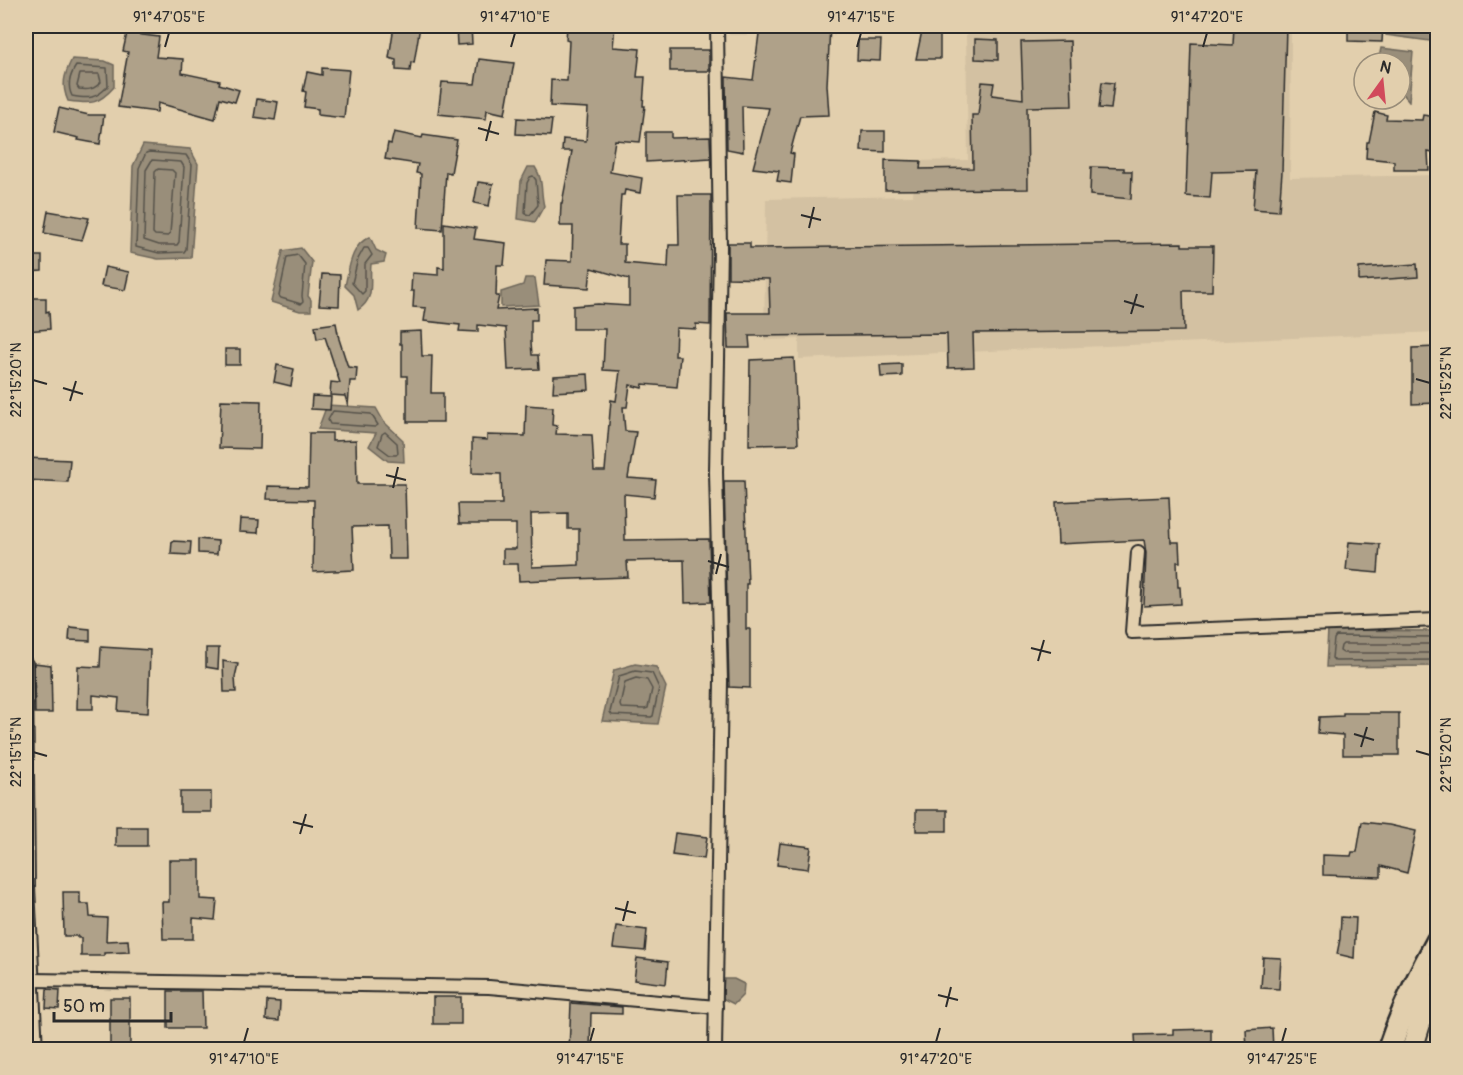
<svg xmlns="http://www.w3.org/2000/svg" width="1463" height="1075" font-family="Pangolin,sans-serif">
<rect width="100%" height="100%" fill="#e2cfad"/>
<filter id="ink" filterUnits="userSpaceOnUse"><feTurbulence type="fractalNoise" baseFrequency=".0167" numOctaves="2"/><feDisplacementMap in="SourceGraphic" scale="12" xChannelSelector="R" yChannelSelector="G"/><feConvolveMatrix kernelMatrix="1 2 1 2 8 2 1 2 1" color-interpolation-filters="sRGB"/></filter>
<g filter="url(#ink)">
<!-- built -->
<path fill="#d3c1a2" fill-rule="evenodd" d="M730,26H738V31H830L831,26H1234V40L1282,171L1286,26H1291L1290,178L1437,175V332L799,359V339L764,340L766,199L913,196L916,161L968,160L966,34L729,35ZM1192,43L1227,45L1222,172L1187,171ZM1027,115L1028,189L920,190V169L973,168ZM1182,243L1183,331L770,335L769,247Z"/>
<!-- water -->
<g fill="#998e7a" stroke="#6d665a" stroke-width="1.5">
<polygon points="1387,26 1437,26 1437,42 1386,35"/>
<polygon points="1381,48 1413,52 1409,101 1400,90 1400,63 1378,63"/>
<path d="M72,59L105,61L114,65V87C98,105 91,104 68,101C61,85 64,75 72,59Z"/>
<polygon points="143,145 190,149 198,164 191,258 158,259 130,253 133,166"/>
<path d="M528,167H535C544,181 540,190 544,206L535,222L518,219L521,181Z"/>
<path d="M370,237L376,250L386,255L384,262L371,264C369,283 376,298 358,310L354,295L345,286C349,269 351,244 370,237Z"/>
<polygon points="301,248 312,262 308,296 311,300 311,311 300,311 271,302 283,251"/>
<polygon points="525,278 535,278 539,305 501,307 501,292 523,285"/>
<polygon points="327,405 376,408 384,422 403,440 404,462 388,461 369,446 376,433 318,429"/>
<polygon points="1328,630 1437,631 1437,666 1326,667"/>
<polygon points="635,664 656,667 666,687 658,724 602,721 614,670"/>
<polygon points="724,979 734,979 744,984 743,995 734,1004 722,998"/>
</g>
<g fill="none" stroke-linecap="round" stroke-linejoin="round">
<!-- shore -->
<g stroke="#57534b" stroke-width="1.5">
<path d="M76,66L107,68L108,86C96,99 89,99 72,96C67,86 70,75 76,66Z"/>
<path d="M80,74H99L101,82C94,90 88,90 79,89L77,86Z"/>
<polygon points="149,152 186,155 192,165 186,249 184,252 159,253 136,247 139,168 146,153"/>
<polygon points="152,160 181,162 184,167 179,242 177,245 159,245 144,240 146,170"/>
<polygon points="158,169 172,170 175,173 170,233 168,236 155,235 153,233 155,172"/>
<polygon points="533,176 536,180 538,205 530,215 526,214 525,212 527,183 530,177"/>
<polygon points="364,248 368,248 372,255 365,264 365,291 362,294 352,283 358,259"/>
<polygon points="298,255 305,264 302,296 303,302 301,304 281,298 279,296 287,257"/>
<polygon points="333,411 371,414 378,425 375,427 330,424 328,420"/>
<polygon points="385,432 397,443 398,453 396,455 390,455 378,446 382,434"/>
<polyline points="1438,637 1336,636 1334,639 1332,658 1335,661 1438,660"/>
<polyline points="1438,644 1343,644 1341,646 1340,651 1343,653 1438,653"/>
<polygon points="635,671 652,673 659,688 653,716 651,717 612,715 610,712 619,676"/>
<polygon points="636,678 647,680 652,689 648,708 645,709 621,708 620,705 625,682"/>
</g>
</g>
<!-- building -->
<g fill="#afa189" stroke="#2b2b2b" stroke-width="1.5" fill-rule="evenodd">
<polygon points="394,26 420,26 414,63 411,62 410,71 396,70 396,60 389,58"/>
<polygon points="456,26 471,26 472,44 457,45"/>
<path d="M567,26H615L613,47L640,49L637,77H645L643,106H645L640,142L615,140L610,172L642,178L640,193L625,190L624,195H621L618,244H625V263L668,267L669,245H679L678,195H711L710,325L696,324V329L676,328L675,356H680L677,387L643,384L642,388L630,385L627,407H623L625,431L636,432L628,478L656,480L654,497L624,494L625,540L709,539L711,602L685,603L684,560L627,561L628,577L519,581L518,564H503V549H516V524H459L458,504H502L501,474L472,473V439L487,440V435L525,436L526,405L553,407L552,425L557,426L556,434L592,435L594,471H605L611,400L616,401L620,371L603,370L605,329H573V306L598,304L629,306V279L591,268L589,288L544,285L546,260L572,261L573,226H560L561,203H562L572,151H562L563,139L586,141L588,108L550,106L551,80L567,81L569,41L566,40ZM568,513V529H579V565L532,567L531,514Z"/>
<polygon points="760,26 830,26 827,85 829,115 800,116 790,153 794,154 791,183 777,181 779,171 753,168 769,108 742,106 743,152 727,149 726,77 753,80"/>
<polygon points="923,26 940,26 940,59 916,59"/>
<polygon points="1234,26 1286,26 1282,172 1279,211 1253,209 1256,171 1212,172 1210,198 1186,196 1191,43 1233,45"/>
<polygon points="1348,26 1383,26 1382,42 1348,41"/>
<polygon points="127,33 159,37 156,57 183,59 182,73 220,81 219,84 239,90 235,102 220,98 215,119 158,103 157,112 118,107 128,52 123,51"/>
<polygon points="975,39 998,40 998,60 975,59"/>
<polygon points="858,40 881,40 880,61 857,60"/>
<polygon points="1070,41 1072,106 1027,107 1028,189 885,190 885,160 921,161 920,169 973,168 972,115 978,115 982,82 994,83 992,95 1023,99 1021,42"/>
<rect x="670" y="50" width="39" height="21"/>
<polygon points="479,59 514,63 505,114 487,110 486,119 438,114 442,82 475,84"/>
<polygon points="322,68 349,70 344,118 318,115 318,109 304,107 306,92 303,91 307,72 322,75"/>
<polygon points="1102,82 1114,83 1111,109 1099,108"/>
<polygon points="257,99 278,102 275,120 254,117"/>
<polygon points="59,108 89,115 104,115 100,144 78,140 79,138 54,132"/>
<polygon points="1375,112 1387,115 1386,119 1422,120 1423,115 1437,117 1437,154 1428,152 1429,170 1394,170 1394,161 1366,158 1367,142 1369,142"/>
<polygon points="517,118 552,120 550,136 516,134"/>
<polygon points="862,131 885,131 885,152 861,151"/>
<polygon points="394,132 422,138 423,135 457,140 451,173 446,172 442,230 418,228 421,174 416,173 418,164 385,159 388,143 391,144"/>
<polygon points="646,132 671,132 671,138 710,137 711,158 646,162"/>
<polygon points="1091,167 1124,168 1124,171 1132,171 1131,199 1090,195"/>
<polygon points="478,182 493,184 489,206 474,203"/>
<polygon points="48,211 89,218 82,240 44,233"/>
<polygon points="444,223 476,228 474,239 506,243 504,265 497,265 496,296 499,296 496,310 537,308 537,320 531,320 531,342 532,355 538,355 539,369 508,370 506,328 478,325 478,332 459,331 460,325 424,321 426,308 413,307 414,291 411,291 412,273 438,275 438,267 444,268"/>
<polygon points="728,243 750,243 750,248 1182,243 1182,246 1213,246 1212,291 1183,291 1184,331 973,333 974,367 948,368 947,334 749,336 750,348 728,348 727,313 770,313 769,279 728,278"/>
<polygon points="28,256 42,256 42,271 29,272"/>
<polygon points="1417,264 1418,277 1359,281 1359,268"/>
<polygon points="105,267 129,272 125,290 101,286"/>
<polygon points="322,274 340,275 339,306 319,305"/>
<polygon points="26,298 46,298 46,312 49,311 50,329 26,331"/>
<polygon points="336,323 339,339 348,367 357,368 356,381 350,381 348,406 345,396 330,395 331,382 340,383 325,337 317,339 315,326"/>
<polygon points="421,331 422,356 432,356 431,393 443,393 443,422 407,422 407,376 402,376 402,344 400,344 400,332"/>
<polygon points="1437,347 1437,403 1412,404 1412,348"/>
<rect x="225" y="349" width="15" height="16"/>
<polygon points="794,358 798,444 749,445 750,360"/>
<polygon points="902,364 902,376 881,377 880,365"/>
<polygon points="277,365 294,369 291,386 274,382"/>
<polygon points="588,374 589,390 553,392 554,376"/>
<polygon points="312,396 331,397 330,410 311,409"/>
<polygon points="221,400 261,401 260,449 219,448"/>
<polygon points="309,433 332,433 332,441 356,440 357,484 405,484 407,559 389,559 388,526 352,527 354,570 313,572 314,500 267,499 268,486 308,487"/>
<polygon points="26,458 70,460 68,482 26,480"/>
<polygon points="724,481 744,481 748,584 746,584 746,629 750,629 750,688 729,687"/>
<polygon points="1169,497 1171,542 1179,542 1180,562 1177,562 1178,587 1180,587 1181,604 1144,606 1146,553 1144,540 1058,544 1056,502"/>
<polygon points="240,519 259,520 258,533 239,532"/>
<polygon points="198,539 218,541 217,554 198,553"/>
<polygon points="172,541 191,542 190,555 171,554"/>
<polygon points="1349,542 1380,544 1378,573 1346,570"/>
<polygon points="70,627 90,629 90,641 69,640"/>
<polygon points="101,647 150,650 148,713 118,711 119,698 93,695 93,709 77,709 78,666 100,667"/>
<polygon points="206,648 219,648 218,669 206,667"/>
<polygon points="223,661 238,664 235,677 236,692 224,692"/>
<polygon points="34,663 51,665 52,713 35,713"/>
<polygon points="1343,713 1399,713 1399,755 1343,755 1343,735 1318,733 1319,717 1343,716"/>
<rect x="180" y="792" width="31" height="20"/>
<rect x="916" y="810" width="31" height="21"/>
<polygon points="1362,822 1389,825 1416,831 1407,873 1381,866 1381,877 1323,875 1323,855 1351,856 1352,852 1357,852"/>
<rect x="116" y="827" width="31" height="19"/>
<polygon points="675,833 707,837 704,859 672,855"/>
<polygon points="780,843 811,847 808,869 777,865"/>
<polygon points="169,860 200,860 200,899 217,900 215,920 193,918 193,939 163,939 162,902 169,902"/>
<polygon points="63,892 80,892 80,904 89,904 90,917 107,918 106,941 128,940 129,952 104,953 104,956 81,956 81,938 78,938 78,936 64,936"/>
<polygon points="1341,917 1356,918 1354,958 1337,954 1340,939"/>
<polygon points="616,926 647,930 645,951 613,948"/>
<polygon points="1263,957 1281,958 1279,989 1261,988"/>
<polygon points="637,958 668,962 666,984 634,980"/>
<polygon points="47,989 60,990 59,1009 46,1008"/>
<polygon points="168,991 202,991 203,1028 168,1028"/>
<rect x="433" y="997" width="28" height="27"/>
<rect x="110" y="998" width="20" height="52"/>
<polygon points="267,1001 280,1002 279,1021 266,1020"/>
<polygon points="571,1003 622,1007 622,1014 591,1013 590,1050 569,1050"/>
<polygon points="1272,1028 1273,1050 1247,1050 1246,1030"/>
<polygon points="1211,1029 1211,1050 1136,1050 1135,1035 1173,1034 1173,1030"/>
</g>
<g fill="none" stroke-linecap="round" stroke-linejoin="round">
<!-- street casing -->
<g stroke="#2b2b2b" stroke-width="16">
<g id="street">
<polyline points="1138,552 1132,632 1438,620"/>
<polyline points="26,664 28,887 36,1050"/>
<polyline points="32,980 489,987 716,1007"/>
<polyline points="715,1050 721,681 716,472 720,248 717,26"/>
</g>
</g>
<!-- primary casing -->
<g stroke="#2b2b2b" stroke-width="24">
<polyline id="primary" points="1412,1050 1425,1007 1438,983"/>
</g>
<!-- highway casing -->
<g stroke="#2b2b2b" stroke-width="27">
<path id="highway" d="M1389,1050C1402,1011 1418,977 1438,941"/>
</g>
<!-- street -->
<use href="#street" stroke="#e2cfad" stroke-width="12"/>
<!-- primary -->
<use href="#primary" stroke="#e2cfad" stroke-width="20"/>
<!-- highway -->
<use href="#highway" stroke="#e2cfad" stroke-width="22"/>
</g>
</g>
<!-- ticks -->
<path fill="none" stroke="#2b2b2b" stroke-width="2" d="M165,47L169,33M511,47L515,33M857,47L861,33M1203,47L1207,33M478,128L499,134M486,141L491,121M801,215L821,220M809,228L814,207M1124,301L1144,307M1131,314L1137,294M1416,379L1430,383M33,380L47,384M63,388L83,394M70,401L76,381M386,475L406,480M393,488L398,467M708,561L729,567M716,574L721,554M1031,648L1051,653M1038,661L1044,640M1354,734L1374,740M1361,747L1367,727M1416,751L1430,755M33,752L47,756M293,822L313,827M300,834L306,814M615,908L636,913M623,921L628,901M938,995L958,1000M946,1007L951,987M244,1042L248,1028M590,1042L594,1028M936,1042L940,1028M1282,1042L1286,1028"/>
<!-- margin -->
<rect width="1463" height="1075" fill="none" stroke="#e2cfad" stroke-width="66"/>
<!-- north arrow -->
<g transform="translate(1382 81) rotate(15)"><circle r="28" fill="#e2cfad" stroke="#998d79" stroke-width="1.5"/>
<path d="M0-4.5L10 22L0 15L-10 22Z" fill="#d1495b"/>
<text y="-9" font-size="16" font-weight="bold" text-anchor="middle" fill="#2b2b2b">N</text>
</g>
<!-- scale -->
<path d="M54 1012v9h117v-9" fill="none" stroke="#2b2b2b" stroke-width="3"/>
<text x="63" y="1012" font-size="18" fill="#2b2b2b" stroke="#e2cfad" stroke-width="4.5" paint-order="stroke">50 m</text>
<rect x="33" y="33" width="1397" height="1009" fill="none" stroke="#2b2b2b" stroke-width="2"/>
<g font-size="15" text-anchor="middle" fill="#2b2b2b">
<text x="169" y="22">91°47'05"E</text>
<text x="515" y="22">91°47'10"E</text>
<text x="861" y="22">91°47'15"E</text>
<text x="1207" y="22">91°47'20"E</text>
<text transform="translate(16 380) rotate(-90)" y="5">22°15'20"N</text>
<text transform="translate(1446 383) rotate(-90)" y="5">22°15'25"N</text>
<text transform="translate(16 752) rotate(-90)" y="5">22°15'15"N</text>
<text transform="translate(1446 755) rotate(-90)" y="5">22°15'20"N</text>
<text x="244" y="1064">91°47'10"E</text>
<text x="590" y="1064">91°47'15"E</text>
<text x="936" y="1064">91°47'20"E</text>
<text x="1282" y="1064">91°47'25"E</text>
</g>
</svg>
